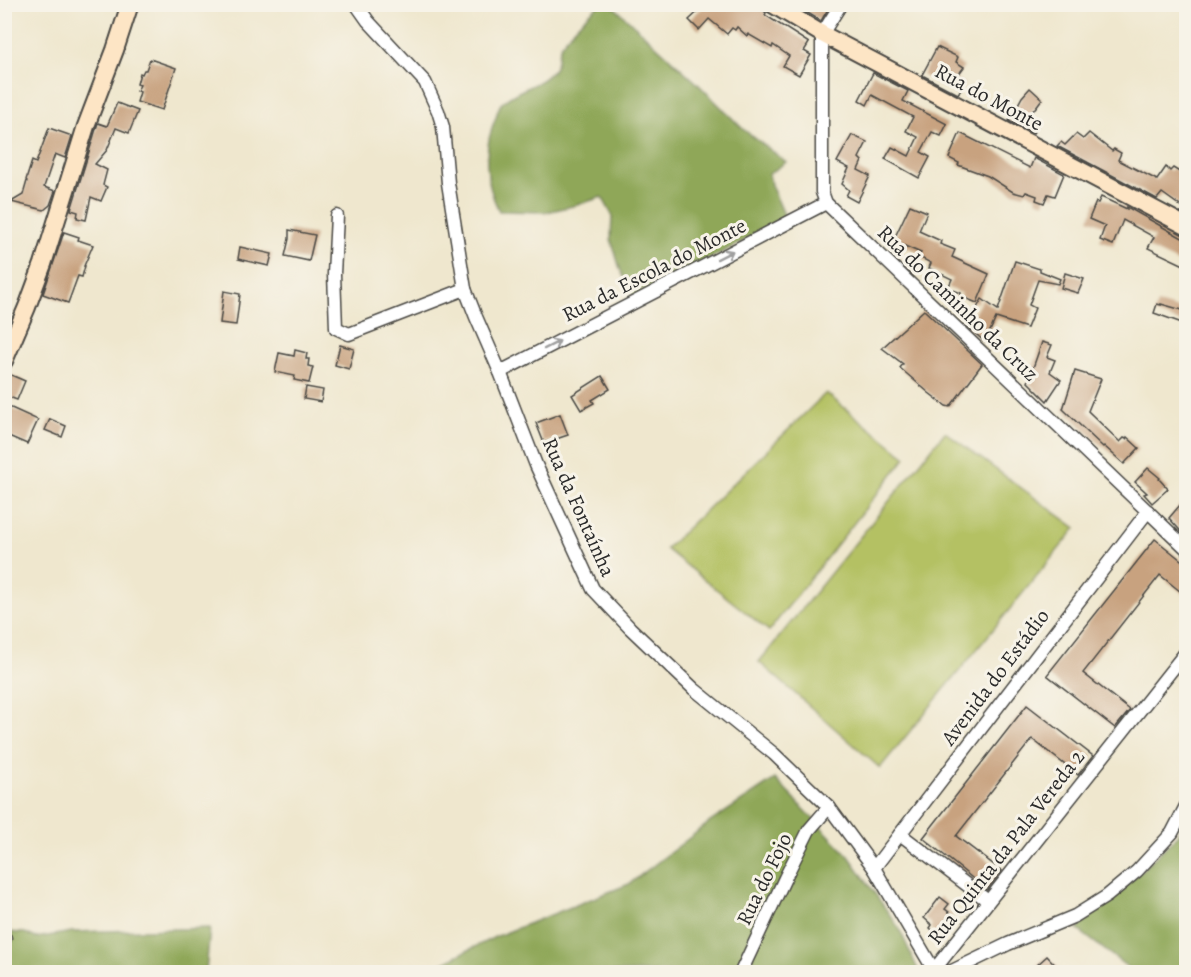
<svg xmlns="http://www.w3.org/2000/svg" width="1191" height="977" font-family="Alegreya,serif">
<rect width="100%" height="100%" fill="#f7f3e8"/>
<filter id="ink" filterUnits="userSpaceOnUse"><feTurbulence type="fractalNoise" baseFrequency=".0167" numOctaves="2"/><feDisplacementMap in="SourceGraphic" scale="12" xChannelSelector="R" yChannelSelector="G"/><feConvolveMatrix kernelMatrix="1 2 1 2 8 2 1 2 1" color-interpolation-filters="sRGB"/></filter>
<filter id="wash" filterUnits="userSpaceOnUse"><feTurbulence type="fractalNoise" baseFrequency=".008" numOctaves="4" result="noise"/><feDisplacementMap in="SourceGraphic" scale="24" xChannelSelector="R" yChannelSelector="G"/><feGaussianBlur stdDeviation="1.35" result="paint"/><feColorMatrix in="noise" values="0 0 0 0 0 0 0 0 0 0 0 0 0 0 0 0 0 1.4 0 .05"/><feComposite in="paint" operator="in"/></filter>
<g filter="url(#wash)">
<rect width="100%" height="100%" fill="#efe7ce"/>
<!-- green -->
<g fill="#b4c163" stroke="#707647" stroke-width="1.5">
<polygon points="826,393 906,457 769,631 666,549"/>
<polygon points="945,432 1076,528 880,768 759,662"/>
</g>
<!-- forest -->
<g fill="#8fa759" stroke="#5d6942" stroke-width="1.5">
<path d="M599,5H612L697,83L743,129L786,162L769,174L771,185L786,219L634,298L620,269L611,239L612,215L602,197L577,205L547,212L499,211C484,181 483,147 496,117C497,113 499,107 501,104C515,89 544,85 555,67C558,61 557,52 561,45C571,29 586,17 599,5Z"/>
<polygon points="775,779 849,856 899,928 919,972 432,972 440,964 495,937 629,884 710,822"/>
<polygon points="1186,818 1186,972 1134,972 1077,929 1123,888 1178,835"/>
<polygon points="210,928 206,972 5,972 4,932 25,933 36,938 72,932"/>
</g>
<g id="blocks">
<!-- building -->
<g fill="#c8a27f">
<polygon points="706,4 757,4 766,13 765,15 809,43 804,51 811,55 799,75 783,66 789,56 773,45 772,48 748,34 747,36 737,27 735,30 732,28 727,34 709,19 699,30 689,20"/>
<polygon points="793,4 831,4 821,21"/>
<polygon points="937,47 958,57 956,62 964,67 955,79 964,84 958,94 922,75"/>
<polygon points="150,59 176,68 162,110 137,102 140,92 137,91 140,85 137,84 140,73 142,74 144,70 146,70"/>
<polygon points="873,73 908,91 903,101 947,124 941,136 932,132 921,152 930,157 919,178 885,159 892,147 909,156 918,137 906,131 913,117 872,95 867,105 859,100"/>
<polygon points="1030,88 1042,99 1029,116 1040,122 1033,133 1009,121 1022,97"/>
<polygon points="117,103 138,111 129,133 116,128 107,150 95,164 107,170 103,185 107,187 101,201 91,197 86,220 77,218 78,212 71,210 96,129 98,123 107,126"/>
<polygon points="49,128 72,136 65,158 55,154 44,187 55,191 50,205 44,210 11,202 23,195 27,181 26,180 32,161 36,163"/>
<polygon points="960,133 1030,168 1034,158 1064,174 1055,196 1048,194 1044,203 1036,200 1037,196 1026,192 1024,195 1013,192 988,176 958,165 959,163 949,158"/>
<polygon points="1089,133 1112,151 1114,149 1121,153 1118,160 1157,180 1166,167 1170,171 1173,168 1186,176 1186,210 1162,193 1157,199 1057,146 1061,142 1065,145 1076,134 1083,139"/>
<polygon points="852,135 867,142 859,158 862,161 858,170 870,176 857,202 846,196 849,190 842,184 849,168 837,162"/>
<polygon points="1101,197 1127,209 1127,207 1186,240 1186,266 1148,248 1154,237 1123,220 1113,245 1100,240 1105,226 1089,219 1096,202 1098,203"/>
<polygon points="910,205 927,212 919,231 941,241 940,244 955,250 952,257 989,274 977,303 960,296 961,293 948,288 952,279 929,268 931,263 919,257 921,253 893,241"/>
<polygon points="289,230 315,235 309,261 285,256 289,239"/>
<polygon points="64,232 79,237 78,240 93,245 84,266 85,266 82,277 78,276 68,303 43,294"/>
<polygon points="240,247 272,254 269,266 238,259"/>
<polygon points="1015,261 1040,269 1040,271 1060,279 1058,284 1038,280 1029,305 1035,308 1027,328 996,318 985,342 967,326 982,299 998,310"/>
<polygon points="1065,273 1084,279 1078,293 1061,288"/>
<polygon points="224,291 240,294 236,325 220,323"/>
<polygon points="1157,304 1161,305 1161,304 1186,311 1182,323 1154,313"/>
<polygon points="924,310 982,364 950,407 946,406 929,393 900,368 903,364 882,348"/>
<polygon points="1042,342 1052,345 1047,357 1055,360 1050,372 1061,380 1047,401 1028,382"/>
<polygon points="340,345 354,349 349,369 335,365"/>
<polygon points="295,350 307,353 306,359 309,359 308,366 313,367 309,383 294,380 295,376 275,372 279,353 294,356"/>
<polygon points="1075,371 1101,379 1088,411 1120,442 1124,438 1126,439 1127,437 1139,448 1124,464 1104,446 1103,447 1063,409"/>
<polygon points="4,372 25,381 17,400 4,395"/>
<polygon points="602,376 610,389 592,400 594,403 581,410 572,395"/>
<polygon points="306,387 323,390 321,402 304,399"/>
<polygon points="7,406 38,420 27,444 4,434 4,411"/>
<polygon points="560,414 568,435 544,443 536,423"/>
<polygon points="50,419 66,426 62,437 45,430"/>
<polygon points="1148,468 1160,478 1159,479 1168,489 1152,503 1144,494 1147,493 1135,482"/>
<polygon points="1186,498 1186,537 1169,518"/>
<polygon points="1155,539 1186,564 1186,596 1160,575 1083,673 1130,710 1115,728 1047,675"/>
<polygon points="1027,705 1093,756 1078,775 1032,739 956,836 1002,871 987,890 923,838"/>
<polygon points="940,897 949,904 945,909 953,915 937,935 930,928 932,925 924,918"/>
<polygon points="1047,956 1062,972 1042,972 1036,966"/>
</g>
</g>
</g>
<g filter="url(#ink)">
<use href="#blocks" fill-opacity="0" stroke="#484743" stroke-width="1.5"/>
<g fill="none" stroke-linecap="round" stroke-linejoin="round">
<!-- street casing -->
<g stroke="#484743" stroke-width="15">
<g id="street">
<polyline points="356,4 368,21 425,82 438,111 443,127 448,183 465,289 476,317 500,372 536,465 593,589 630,628 694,689 774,754 829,807 874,868 935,972"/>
<polyline points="841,4 822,34 822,192 826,203 1186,548"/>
<polyline points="337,216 334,274 336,328 349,334 465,289"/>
<polyline points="500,372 826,203"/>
<polyline points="900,834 988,901"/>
<polyline points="874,868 1148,511"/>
<polyline points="4,938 5,938"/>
<polyline points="934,970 1186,652"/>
<polyline points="741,972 785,878 809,830 829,807"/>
<polyline points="950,972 1008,944 1075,916 1107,896 1137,871 1172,833 1186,806"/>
</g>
</g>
<!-- secondary casing -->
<g stroke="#484743" stroke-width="20">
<g id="secondary">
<polyline points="772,4 822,34 1186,226"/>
<polyline points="4,361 27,307 43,264 86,126 115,50 130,4"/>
</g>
</g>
<!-- street -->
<use href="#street" stroke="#fff" stroke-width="12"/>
<!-- secondary -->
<use href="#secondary" stroke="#fde5c5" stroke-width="16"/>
</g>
<!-- one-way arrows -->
<defs><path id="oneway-shaft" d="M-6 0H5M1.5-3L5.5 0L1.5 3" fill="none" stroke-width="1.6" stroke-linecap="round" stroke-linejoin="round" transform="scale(1.5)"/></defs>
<g stroke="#a0a0a0">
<use href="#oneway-shaft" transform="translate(725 255) rotate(-27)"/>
<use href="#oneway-shaft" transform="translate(552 345) rotate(-27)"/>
</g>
</g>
<g text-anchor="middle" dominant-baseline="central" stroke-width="6" stroke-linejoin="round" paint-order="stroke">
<!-- street labels -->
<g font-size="21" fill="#2b2b2b" stroke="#f7f3e8">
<text transform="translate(989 97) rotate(28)">Rua do Monte</text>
<text transform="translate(654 270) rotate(-27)">Rua da Escola do Monte</text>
<text transform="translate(958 303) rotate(44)">Rua do Caminho da Cruz</text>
<text transform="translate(579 507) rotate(66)">Rua da Fontaínha</text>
<text transform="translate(995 677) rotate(-53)">Avenida do Estádio</text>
<text transform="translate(1006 847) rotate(-52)">Rua Quinta da Pala Vereda 2</text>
<text transform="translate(764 879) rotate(-64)">Rua do Fojo</text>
</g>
</g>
<!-- margin -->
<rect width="1191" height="977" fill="none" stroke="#f7f3e8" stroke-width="24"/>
</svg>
